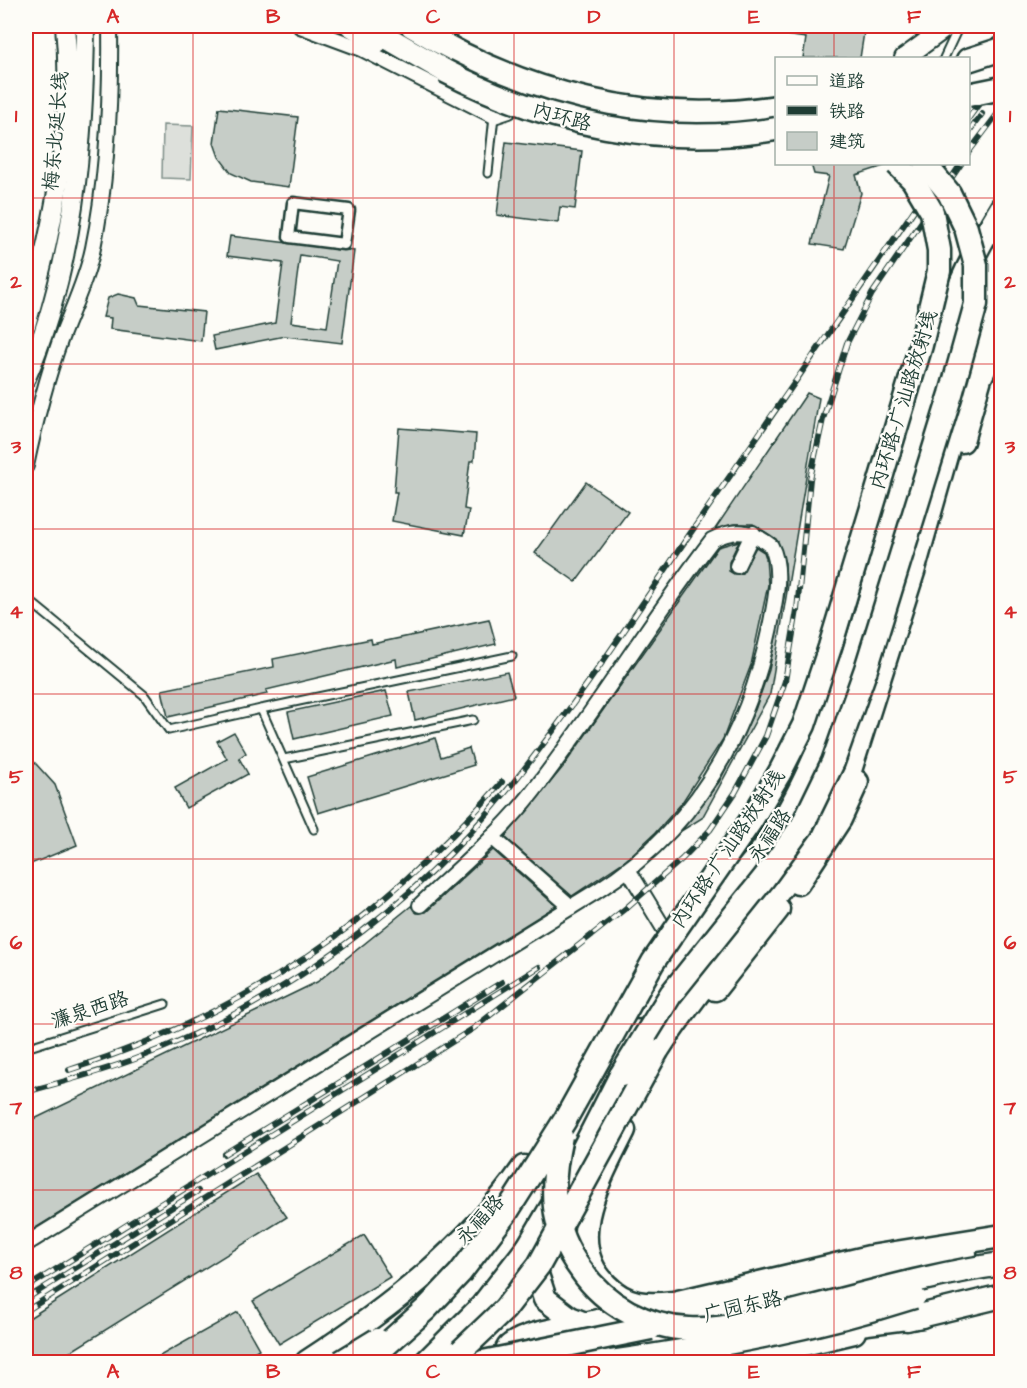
<svg xmlns="http://www.w3.org/2000/svg" width="1027" height="1388" font-family="'Architects Daughter','LXGW WenKai TC',sans-serif">
<rect width="100%" height="100%" fill="#fdfcf7"/>
<filter id="ink" filterUnits="userSpaceOnUse"><feTurbulence type="fractalNoise" baseFrequency=".0167" numOctaves="2"/><feDisplacementMap in="SourceGraphic" scale="12" xChannelSelector="R" yChannelSelector="G"/><feConvolveMatrix kernelMatrix="1 2 1 2 8 2 1 2 1" color-interpolation-filters="sRGB"/></filter>
<g filter="url(#ink)">
<!-- green -->
<polygon fill="#dde0db" stroke="#7e8e88" stroke-width="1.5" points="163,125 193,126 191,179 162,178"/>
<!-- building -->
<g fill="#c6cdc7" stroke="#1f3d34" stroke-width="1.5" fill-rule="evenodd">
<polygon points="765,26 865,26 860,58 803,58 806,38 765,32"/>
<polygon points="219,108 298,117 289,187 251,182 231,173 219,157 214,143"/>
<polygon points="506,142 582,151 575,209 560,207 558,223 497,215"/>
<polygon points="811,164 884,164 884,166 856,175 861,193 844,249 812,244 829,176 814,174"/>
<path d="M230,236L354,251L342,343L285,336L215,350L212,336L275,323L283,263L227,256ZM300,255L337,261L327,327L291,322Z"/>
<polygon points="118,294 136,298 139,305 204,312 201,341 110,329 111,318 103,317 108,298"/>
<polygon points="807,393 819,398 770,694 702,818 681,831 719,782 755,710 769,670 786,587 785,563 776,539 753,524 734,524 715,529"/>
<polygon points="399,428 476,434 474,461 470,461 464,509 469,510 464,535 392,521 397,492 394,492"/>
<polygon points="586,482 628,512 576,582 535,553"/>
<polygon points="739,541 729,562 729,571 734,574 742,573 756,547 764,552 766,558 768,585 751,665 723,739 681,804 655,833 626,860 572,896 505,837 563,767 718,547"/>
<polygon points="489,619 496,644 397,667 396,659 266,690 267,694 168,717 162,690 274,667 273,659 371,639 372,644"/>
<polygon points="507,672 514,696 415,720 409,692"/>
<polygon points="386,691 393,716 294,739 288,712"/>
<polygon points="234,732 246,753 239,758 248,774 186,808 175,788 227,759 217,741"/>
<polygon points="435,738 441,757 469,748 474,765 318,813 307,777"/>
<polygon points="26,753 55,785 77,845 26,866"/>
<polygon points="493,850 556,906 26,1234 26,1123 317,982 411,906 417,913 426,912"/>
<polygon points="256,1174 287,1217 54,1362 26,1362 26,1320"/>
<polygon points="364,1235 390,1277 279,1344 253,1301"/>
<polygon points="238,1312 259,1349 236,1362 149,1362"/>
</g>
<g fill="none" stroke-linecap="round" stroke-linejoin="round">
<!-- service casing -->
<g stroke="#1f3d34" stroke-width="11">
<g id="service">
<polyline points="944,58 959,26"/>
<polyline points="488,173 494,116"/>
<polyline points="26,598 144,695 169,730 261,709 314,829"/>
<polyline points="261,709 512,656"/>
<polyline points="284,759 473,720"/>
<polyline points="26,1048 165,1004"/>
</g>
</g>
<!-- pedestrian casing -->
<g stroke="#1f3d34" stroke-width="15">
<polygon id="pedestrian" points="293,203 349,210 344,244 289,237"/>
</g>
<!-- minor casing -->
<g stroke="#1f3d34" stroke-width="18">
<g id="minor">
<polyline points="300,26 362,49 494,116 509,111"/>
<path d="M26,466C35,423 46,380 61,338C72,309 87,278 93,248C108,176 111,99 110,26"/>
<polyline points="737,566 753,533"/>
<polyline points="492,837 571,907"/>
<polyline points="629,871 669,937"/>
<path d="M26,1244L597,891C694,830 747,737 770,627C775,602 783,569 771,546C751,530 735,528 712,540C649,622 596,711 532,793C499,835 458,869 420,905"/>
</g>
</g>
<!-- tertiary casing -->
<g stroke="#1f3d34" stroke-width="22">
<g id="tertiary">
<polyline points="349,26 378,43"/>
<polyline points="904,58 948,26"/>
<path d="M26,325C53,230 75,125 65,26"/>
<path d="M26,378C74,268 84,144 85,26"/>
</g>
</g>
<!-- primary casing -->
<g stroke="#1f3d34" stroke-width="27">
<g id="primary">
<polyline points="962,441 980,378 1002,333"/>
<polyline points="798,883 840,819 857,782"/>
<path d="M718,897C785,842 819,755 846,675C876,586 899,495 924,405C932,376 938,345 948,317C960,279 981,241 1002,207"/>
<polyline points="715,989 778,909"/>
<path d="M624,1130C602,1175 561,1241 606,1285C627,1306 646,1306 674,1303L870,1257L1002,1236"/>
<polyline points="531,1256 545,1299 570,1318 585,1324 643,1310"/>
<polyline points="907,1319 1002,1296"/>
<polyline points="665,1325 965,1254"/>
<polyline points="836,1327 922,1316"/>
<polyline points="672,1354 721,1362"/>
<path d="M307,1362C388,1309 469,1247 524,1167"/>
<polyline points="426,1362 482,1306 528,1247 543,1234"/>
<path d="M506,1362C506,1356 505,1349 511,1345C526,1333 565,1328 585,1324"/>
<polyline points="570,1362 631,1353"/>
<polyline points="728,1362 854,1332"/>
</g>
</g>
<!-- trunk casing -->
<g stroke="#1f3d34" stroke-width="27">
<g id="trunk">
<polyline points="367,26 445,71"/>
<path d="M412,26C522,94 647,127 776,107"/>
<polyline points="968,60 1002,49"/>
<polyline points="925,402 1002,255"/>
<polyline points="638,1007 699,923 733,885"/>
<path d="M657,1051C716,959 799,884 846,783L913,572L979,339L1002,283"/>
<polyline points="528,1247 568,1179 621,1075"/>
<polyline points="446,1362 461,1351"/>
</g>
</g>
<!-- service -->
<use href="#service" stroke="#fdfcf7" stroke-width="7"/>
<!-- pedestrian -->
<use href="#pedestrian" stroke="#fdfcf7" stroke-width="10"/>
<!-- minor -->
<use href="#minor" stroke="#fdfcf7" stroke-width="14"/>
<!-- tertiary -->
<use href="#tertiary" stroke="#fdfcf7" stroke-width="18"/>
<!-- primary -->
<use href="#primary" stroke="#fdfcf7" stroke-width="22"/>
<!-- trunk -->
<use href="#trunk" stroke="#fdfcf7" stroke-width="22"/>
<!-- rail casing -->
<g stroke="#1f3d34" stroke-width="6">
<g id="rail">
<polyline points="968,119 1002,72"/>
<polyline points="968,133 982,114"/>
<polyline points="968,153 1002,108"/>
<path d="M69,1070C247,1013 379,922 502,782"/>
<path d="M26,1092C62,1082 100,1072 135,1059C279,1005 412,908 509,788C572,710 628,625 685,541C772,415 859,289 946,164"/>
<polyline points="224,1154 502,982"/>
<polyline points="26,1288 539,967"/>
<polyline points="26,1299 198,1191"/>
<polyline points="26,1311 474,1028 626,908 682,859 710,830 735,793 766,736 785,681 797,610 810,479 823,419 847,343 872,294 961,164"/>
</g>
</g>
<!-- rail -->
<use href="#rail" stroke="#fdfcf7" stroke-width="4" stroke-dasharray="11" stroke-linecap="butt"/>
<!-- primary-bridge casing -->
<g stroke="#1f3d34" stroke-width="27" stroke-linecap="butt">
<polyline id="primary-bridge" points="483,1362 651,1328"/>
</g>
<!-- trunk-bridge casing -->
<g stroke="#1f3d34" stroke-width="27" stroke-linecap="butt">
<g id="trunk-bridge">
<path d="M445,71C547,124 662,148 776,129"/>
<polyline points="968,95 1002,88"/>
<polyline points="621,1075 671,994 764,878 802,826 833,762 866,669 951,394 976,304 976,265 966,228 949,193 925,164"/>
<path d="M561,1136C550,1187 549,1227 581,1270C605,1305 647,1327 689,1329C723,1331 756,1320 788,1313C859,1296 930,1274 1002,1264"/>
<polyline points="461,1351 505,1309 539,1265 657,1051"/>
<polyline points="341,1362 377,1340"/>
<polyline points="367,1362 426,1309 460,1273 506,1213 565,1120 653,962 750,822 780,772 804,725 830,647 921,345 939,271 939,250 932,212 913,180 897,164"/>
<path d="M611,1362C714,1347 814,1329 914,1297"/>
</g>
</g>
<!-- primary-bridge -->
<use href="#primary-bridge" stroke="#fdfcf7" stroke-width="22"/>
<!-- trunk-bridge -->
<use href="#trunk-bridge" stroke="#fdfcf7" stroke-width="22"/>
</g>
</g>
<!-- grid -->
<path fill="none" stroke="#d62828" stroke-width="1.5" stroke-opacity="0.55" d="M193,26V1362M353,26V1362M514,26V1362M674,26V1362M834,26V58M834,164V1362M26,198H1002M26,364H1002M26,529H1002M26,694H1002M26,859H1002M26,1024H1002M26,1190H1002"/>
<g text-anchor="middle" dominant-baseline="central" stroke-width="4.5" stroke-linejoin="round" paint-order="stroke">
<!-- street labels -->
<g font-size="20" fill="#1f3d34" stroke="#fdfcf7">
<text transform="translate(562 117) rotate(15)">内环路</text>
<text transform="translate(56 131) rotate(-85)">梅东北延长线</text>
<text transform="translate(904 400) rotate(-73)">内环路-广汕路放射线</text>
<text transform="translate(770 836) rotate(-56)">永福路</text>
<text transform="translate(728 849) rotate(-56)">内环路-广汕路放射线</text>
<text transform="translate(90 1010) rotate(-18)">濂泉西路</text>
<text transform="translate(480 1220) rotate(-47)">永福路</text>
<text transform="translate(743 1307) rotate(-13)">广园东路</text>
</g>
</g>
<!-- margin -->
<rect width="1027" height="1388" fill="none" stroke="#fdfcf7" stroke-width="66"/>
<!-- legend -->
<rect x="775" y="57" width="195" height="108" fill="#fdfcf7" stroke="#a4b0a9" stroke-width="1.5"/>
<rect x="787" y="76" width="30" height="9" fill="#fdfcf7" stroke="#a4b0a9" stroke-width="1.5"/>
<text x="829" y="87" font-size="18" fill="#1f3d34">道路</text>
<rect x="787" y="106" width="30" height="9" fill="#1f3d34" stroke="#a4b0a9" stroke-width="1.5"/>
<text x="829" y="117" font-size="18" fill="#1f3d34">铁路</text>
<rect x="787" y="132" width="30" height="18" fill="#c6cdc7" stroke="#a4b0a9" stroke-width="1.5"/>
<text x="829" y="147" font-size="18" fill="#1f3d34">建筑</text>
<rect x="33" y="33" width="961" height="1322" fill="none" stroke="#d62828" stroke-width="2"/>
<g font-size="20" text-anchor="middle" font-weight="bold" fill="#d62828">
<text x="113" y="23">A</text>
<text x="273" y="23">B</text>
<text x="433" y="23">C</text>
<text x="594" y="23">D</text>
<text x="754" y="23">E</text>
<text x="914" y="23">F</text>
<text x="16" y="122">1</text>
<text x="1010" y="122">1</text>
<text x="16" y="288">2</text>
<text x="1010" y="288">2</text>
<text x="16" y="453">3</text>
<text x="1010" y="453">3</text>
<text x="16" y="618">4</text>
<text x="1010" y="618">4</text>
<text x="16" y="783">5</text>
<text x="1010" y="783">5</text>
<text x="16" y="949">6</text>
<text x="1010" y="949">6</text>
<text x="16" y="1114">7</text>
<text x="1010" y="1114">7</text>
<text x="16" y="1279">8</text>
<text x="1010" y="1279">8</text>
<text x="113" y="1378">A</text>
<text x="273" y="1378">B</text>
<text x="433" y="1378">C</text>
<text x="594" y="1378">D</text>
<text x="754" y="1378">E</text>
<text x="914" y="1378">F</text>
</g>
</svg>
